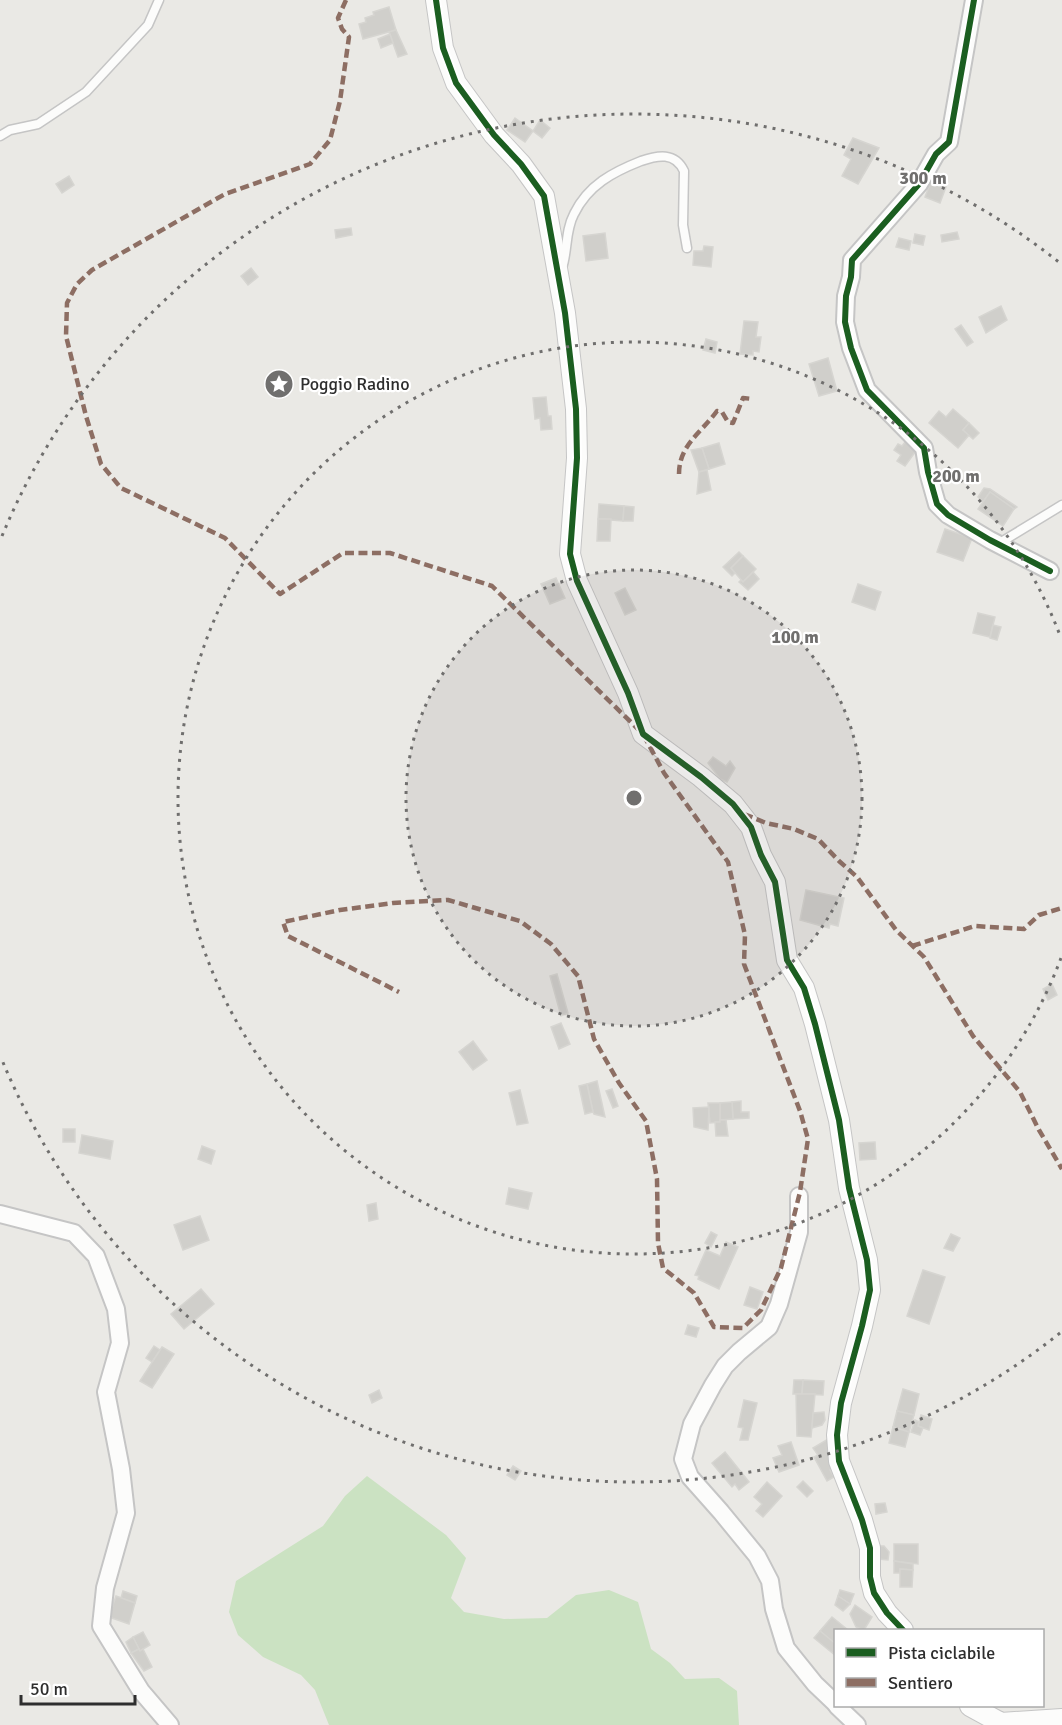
<svg xmlns="http://www.w3.org/2000/svg" width="1062" height="1725" font-family="Signika,sans-serif">
<rect width="100%" height="100%" fill="#eae9e5"/>
<!-- green -->
<polygon fill="#cbe2c2" points="367,1476 446,1535 466,1558 451,1598 464,1612 504,1619 547,1618 576,1595 609,1590 638,1602 651,1649 670,1663 685,1679 719,1678 737,1691 739,1725 329,1725 315,1690 301,1675 263,1657 238,1635 229,1612 236,1581 323,1526 345,1496"/>
<!-- building -->
<g fill="#d0cfcb" stroke="#d6d5d1" stroke-width="1.5">
<polygon points="389,7 396,30 363,39 359,24 366,22 365,18 374,15 373,12"/>
<polygon points="396,30 407,54 398,57 389,32"/>
<polygon points="390,34 393,43 381,48 378,39"/>
<polygon points="515,118 533,131 525,142 507,130"/>
<polygon points="540,120 550,128 542,138 533,131"/>
<polygon points="853,138 879,148 858,184 842,176 851,159 844,155"/>
<polygon points="69,176 74,185 62,193 56,184"/>
<polygon points="931,181 946,187 940,203 925,197"/>
<polygon points="351,228 352,235 336,238 335,230"/>
<polygon points="957,232 959,239 942,242 941,235"/>
<polygon points="605,233 608,258 586,261 583,236"/>
<polygon points="915,234 925,236 923,245 913,243"/>
<polygon points="899,238 911,241 909,250 896,247"/>
<polygon points="704,246 713,247 711,267 693,265 694,251 703,251"/>
<polygon points="251,268 258,277 248,285 241,276"/>
<polygon points="1001,306 1007,320 986,333 979,317"/>
<polygon points="744,321 758,322 756,337 761,337 759,352 753,351 753,355 740,354"/>
<polygon points="961,325 973,342 967,346 955,329"/>
<polygon points="706,339 717,342 715,353 703,350"/>
<polygon points="828,358 837,391 819,396 809,364"/>
<polygon points="546,397 548,416 551,416 552,429 541,430 540,418 535,419 533,398"/>
<polygon points="953,409 969,423 963,430 969,435 958,448 929,423 939,411 946,417"/>
<polygon points="969,423 979,433 973,439 963,430"/>
<polygon points="905,442 916,451 905,466 897,461 901,455 894,450 898,444 902,446"/>
<polygon points="719,443 725,464 709,469 702,448"/>
<polygon points="702,448 709,469 699,472 691,450"/>
<polygon points="707,470 711,490 697,494 699,472"/>
<polygon points="984,488 990,489 1017,507 1014,509 990,492 983,502 978,497"/>
<polygon points="990,492 1014,509 1003,526 978,509"/>
<polygon points="599,504 624,506 623,521 598,519"/>
<polygon points="624,506 634,507 633,521 623,521"/>
<polygon points="598,519 611,519 610,541 597,541"/>
<polygon points="945,529 972,538 963,561 937,552"/>
<polygon points="739,552 743,556 731,568 735,573 732,576 723,567"/>
<polygon points="743,556 756,569 743,582 731,568"/>
<polygon points="753,572 759,579 748,590 739,582 741,580 743,582"/>
<polygon points="556,578 565,598 550,604 541,584"/>
<polygon points="858,584 881,592 875,610 852,602"/>
<polygon points="625,588 636,610 625,615 615,593"/>
<polygon points="978,613 995,617 990,637 973,633"/>
<polygon points="993,625 1001,627 997,640 990,638"/>
<polygon points="713,757 726,766 730,761 735,768 727,782 720,779 708,763"/>
<polygon points="806,890 844,898 838,926 830,924 829,928 800,920"/>
<polygon points="557,974 568,1013 561,1016 550,976"/>
<polygon points="1052,984 1057,995 1048,1000 1043,989"/>
<polygon points="561,1023 570,1044 559,1049 551,1027"/>
<polygon points="473,1041 487,1060 473,1070 459,1052"/>
<polygon points="597,1081 605,1117 594,1114 593,1112 587,1084"/>
<polygon points="587,1084 593,1112 585,1114 579,1086"/>
<polygon points="612,1089 618,1106 613,1108 606,1091"/>
<polygon points="520,1090 528,1123 517,1125 509,1093"/>
<polygon points="741,1101 741,1112 749,1112 749,1118 733,1119 732,1102"/>
<polygon points="732,1102 733,1119 720,1120 720,1103"/>
<polygon points="708,1103 720,1103 720,1122 710,1123"/>
<polygon points="709,1107 708,1130 694,1127 693,1108"/>
<polygon points="720,1120 726,1120 728,1136 716,1136 715,1122 720,1122"/>
<rect x="63" y="1129" width="12" height="13"/>
<polygon points="82,1135 113,1141 110,1159 79,1153"/>
<polygon points="875,1142 876,1159 860,1160 859,1143"/>
<polygon points="202,1146 215,1151 211,1164 198,1159"/>
<polygon points="509,1188 532,1193 528,1209 506,1204"/>
<polygon points="376,1203 378,1219 369,1221 367,1205"/>
<polygon points="200,1216 209,1240 183,1250 174,1225"/>
<polygon points="711,1232 717,1235 711,1247 705,1243"/>
<polygon points="951,1234 960,1238 953,1251 944,1248"/>
<polygon points="726,1242 738,1247 719,1289 698,1279 699,1276 695,1275 706,1250 720,1256"/>
<polygon points="923,1270 945,1277 929,1324 907,1316"/>
<polygon points="750,1287 763,1292 757,1309 744,1305"/>
<polygon points="201,1289 214,1304 184,1329 171,1314"/>
<polygon points="688,1325 699,1328 696,1337 685,1334"/>
<polygon points="154,1346 160,1350 152,1362 146,1358"/>
<polygon points="162,1347 174,1354 152,1388 140,1381"/>
<polygon points="794,1380 803,1380 802,1394 793,1394"/>
<polygon points="803,1380 824,1381 823,1395 802,1394"/>
<polygon points="903,1389 919,1394 914,1415 897,1411"/>
<polygon points="379,1390 382,1398 372,1403 369,1395"/>
<polygon points="796,1394 815,1394 811,1437 797,1436"/>
<polygon points="744,1400 757,1403 748,1440 740,1440 743,1428 738,1427"/>
<polygon points="897,1411 914,1415 909,1432 893,1427"/>
<polygon points="824,1412 825,1420 822,1425 812,1428 813,1413"/>
<polygon points="921,1415 932,1419 929,1430 918,1426"/>
<polygon points="915,1420 919,1422 918,1426 923,1428 920,1435 911,1432"/>
<polygon points="893,1427 909,1432 905,1447 889,1443"/>
<polygon points="828,1439 837,1466 830,1470 834,1477 827,1481 814,1457 818,1455 813,1448"/>
<polygon points="791,1442 799,1465 779,1472 773,1458 782,1455 778,1446"/>
<polygon points="725,1452 749,1482 739,1490 735,1484 732,1487 712,1463"/>
<polygon points="513,1466 521,1471 515,1480 507,1475"/>
<polygon points="803,1481 813,1491 807,1497 797,1487"/>
<polygon points="767,1482 782,1496 763,1517 756,1511 762,1504 754,1497"/>
<polygon points="885,1503 887,1512 876,1514 875,1504"/>
<polygon points="894,1544 918,1544 918,1564 894,1561"/>
<polygon points="876,1546 884,1546 889,1552 888,1560 878,1559"/>
<polygon points="894,1561 913,1564 913,1570 900,1569 900,1573 894,1573"/>
<polygon points="900,1569 913,1570 912,1587 900,1587"/>
<polygon points="840,1590 854,1594 850,1604 838,1596"/>
<polygon points="123,1591 137,1596 135,1603 121,1598"/>
<polygon points="116,1596 135,1603 129,1624 109,1617"/>
<polygon points="838,1596 850,1604 843,1611 835,1605"/>
<polygon points="855,1605 872,1617 864,1630 856,1627 850,1614"/>
<polygon points="832,1617 848,1630 836,1630 835,1644 820,1631"/>
<polygon points="820,1631 836,1644 836,1656 814,1638"/>
<polygon points="143,1632 150,1645 140,1651 133,1637"/>
<polygon points="133,1637 139,1649 131,1653 126,1642"/>
<polygon points="139,1649 140,1651 143,1649 152,1667 144,1671 131,1653"/>
</g>
<g fill="none" stroke-linecap="round" stroke-linejoin="round">
<!-- service casing -->
<g stroke="#c5c5c5" stroke-width="11">
<g id="service">
<polyline points="0,136 10,130 38,124 86,92 148,25 159,0"/>
<path d="M562,268C568,250 565,231 574,214C588,185 613,172 641,161C658,155 675,152 684,171L683,225L687,248"/>
<polyline points="998,544 1062,505"/>
</g>
</g>
<!-- minor casing -->
<g stroke="#c5c5c5" stroke-width="20">
<g id="minor">
<polyline points="974,0 949,142 936,154 919,184 852,260 851,277 846,296 845,322 851,348 867,390 924,448 928,472 937,504 948,515 990,540 1050,571"/>
<polyline points="799,1196 799,1232 779,1304 769,1327 739,1352 725,1366 713,1385 692,1424 683,1459 690,1477 721,1512 757,1556 770,1581 774,1609 786,1648 815,1684 836,1704"/>
<polyline points="0,1214 74,1233 96,1256 116,1309 120,1343 106,1392 121,1469 126,1513 105,1588 101,1626 141,1691 170,1725"/>
<polyline points="837,1706 857,1725"/>
</g>
</g>
<!-- tertiary casing -->
<g stroke="#c5c5c5" stroke-width="22">
<g id="tertiary">
<polyline points="436,0 443,48 456,83 494,135 521,164 544,196 565,313 576,409 577,458 570,554 577,581 628,693 643,734 701,777 733,804 751,827 761,855 775,882 787,960 804,988 815,1024 839,1120 849,1188 867,1260 870,1290 862,1326 841,1403 837,1435 839,1461 862,1520 870,1548 870,1577 874,1593 887,1613 903,1630"/>
<polyline points="970,1706 1001,1723 1062,1719"/>
</g>
</g>
<!-- service -->
<use href="#service" stroke="#fcfcfb" stroke-width="8"/>
<!-- minor -->
<use href="#minor" stroke="#fcfcfb" stroke-width="16"/>
<!-- tertiary -->
<use href="#tertiary" stroke="#fcfcfb" stroke-width="20"/>
<!-- quiet -->
<g stroke="#8d6e63" stroke-width="4.5" stroke-dasharray="9 4.5" stroke-linecap="butt">
<polyline points="346,0 338,18 342,29 349,37 340,101 330,140 310,164 225,194 92,270 77,284 67,303 66,336 86,416 101,464 121,488 225,538 280,594 343,553 390,553 492,586 643,734 664,773 728,862 745,935 744,964 800,1111 808,1139 800,1192 781,1268 761,1310 743,1328 714,1327 694,1293 663,1268 658,1243 657,1179 646,1121 619,1083 594,1039 578,976 551,944 520,921 448,900 393,903 340,910 283,922 288,936 399,992"/>
<path d="M679,474C679,445 701,433 717,411L722,412L728,422L733,423L743,398L753,399"/>
<polyline points="744,814 766,823 794,829 818,839 839,861 857,877 896,930 924,957 973,1036 1020,1092 1039,1130 1062,1169"/>
<polyline points="912,946 975,926 1024,929 1039,915 1062,908"/>
</g>
<!-- cycleway casing -->
<g stroke="#fff" stroke-width="10">
<g id="cycleway">
<polyline points="436,0 443,48 456,83 494,135 521,164 544,196 565,313 576,409 577,458 570,554 577,581 628,693 643,734 701,777 733,804 751,827 761,855 775,882 787,960 804,988 815,1024 839,1120 849,1188 867,1260 870,1290 862,1326 841,1403 837,1435 839,1461 862,1520 870,1548 870,1577 874,1593 887,1613 903,1630"/>
<polyline points="974,0 949,142 936,154 919,184 852,260 851,277 846,296 845,322 851,348 867,390 924,448 928,472 937,504 948,515 990,540 1050,571"/>
</g>
</g>
<!-- cycleway -->
<use href="#cycleway" stroke="#1b5e20" stroke-width="6"/>
</g>
<!-- distance rings -->
<circle cx="634" cy="798" r="228" fill="#706f6e" fill-opacity=".12"/>
<g fill="none" stroke="#706f6e" stroke-width="3" stroke-dasharray="3 6">
<circle cx="634" cy="798" r="228"/>
<path d="M1061 958A456 456 0 1 1 1061 638"/>
<path d="M1060 1333A684 684 0 0 1 2 1060M2 536A684 684 0 0 1 1060 263"/>
</g>
<!-- icons -->
<defs>
<g id="sight-disc" transform="scale(1.5)"><circle r="9.5" fill="#706f6e" stroke="#fff"/><path d="M0-6L1.8-2.2L6-1.7L2.9 1.2L3.7 5.4L0 3.3L-3.7 5.4L-2.9 1.2L-6-1.7L-1.8-2.2Z" fill="#fff"/></g>
</defs>
<g fill-rule="evenodd">
<use href="#sight-disc" x="279" y="384"/>
</g>
<g text-anchor="middle" dominant-baseline="central" stroke-width="4.5" stroke-linejoin="round" paint-order="stroke">
<!-- poi labels -->
<g font-size="18" fill="#2e2e2e" stroke="#fff" text-anchor="start">
<text x="300" y="384">Poggio Radino</text>
</g>
</g>
<circle cx="634" cy="798" r="9" fill="#706f6e" stroke="#fff" stroke-width="3"/>
<g font-size="18" text-anchor="middle" font-weight="bold" fill="#706f6e" stroke="#fff" stroke-width="4.5" stroke-linejoin="round" paint-order="stroke">
<text x="923" y="184">300 m</text>
<text x="956" y="482">200 m</text>
<text x="795" y="643">100 m</text>
</g>
<!-- legend -->
<rect x="834" y="1629" width="210" height="78" fill="#ffffff" stroke="#ababab" stroke-width="1.5"/>
<rect x="846" y="1648" width="30" height="9" fill="#1b5e20" stroke="#ababab" stroke-width="1.5"/>
<text x="888" y="1659" font-size="18" fill="#2e2e2e">Pista ciclabile</text>
<rect x="846" y="1678" width="30" height="9" fill="#8d6e63" stroke="#ababab" stroke-width="1.5"/>
<text x="888" y="1689" font-size="18" fill="#2e2e2e">Sentiero</text>
<!-- scale -->
<path d="M21 1695v9h114v-9" fill="none" stroke="#2e2e2e" stroke-width="3"/>
<text x="30" y="1695" font-size="18" fill="#2e2e2e" stroke="#ffffff" stroke-width="4.5" paint-order="stroke">50 m</text>
</svg>
